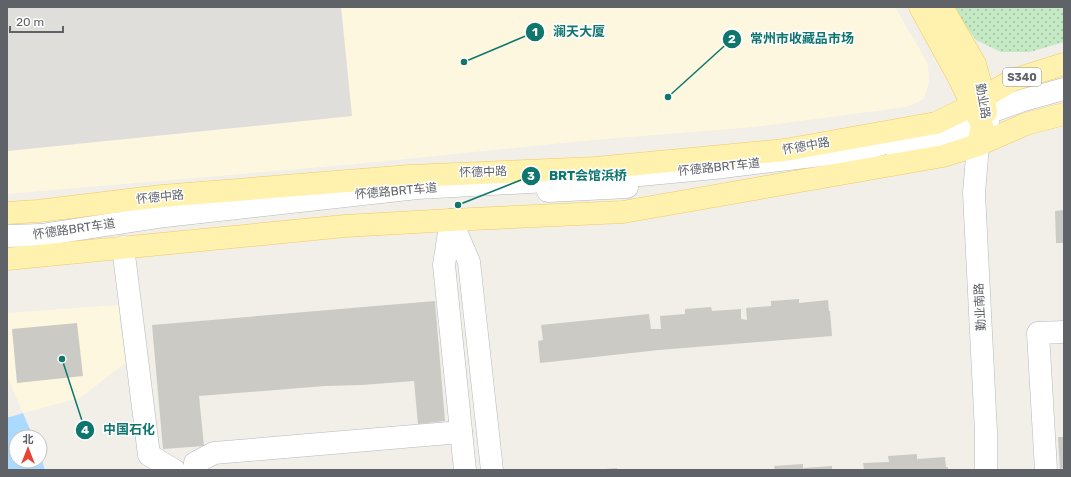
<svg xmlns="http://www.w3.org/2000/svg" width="1071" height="477" font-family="Rubik,'Noto Sans SC',sans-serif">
<defs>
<pattern id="grass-dots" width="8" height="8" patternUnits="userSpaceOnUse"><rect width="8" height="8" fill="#c5e8c5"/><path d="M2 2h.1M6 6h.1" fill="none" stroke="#a3c0a4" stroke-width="1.8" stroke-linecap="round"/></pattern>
</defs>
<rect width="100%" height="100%" fill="#f1efe8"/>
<!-- commercial -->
<g fill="#fef7e0">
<polygon points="341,7 895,7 928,64 929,82 924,99 906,107 754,127 592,140 357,164 7,194 7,151 352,116"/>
<polygon points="118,305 125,363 80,398 23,413 7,376 7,313"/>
</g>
<!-- industrial -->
<polygon fill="#e0deda" points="7,7 341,7 352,116 7,151"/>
<!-- grass -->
<polygon fill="url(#grass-dots)" points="953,7 1064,7 1064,42 1030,52 1001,52 976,40 957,14"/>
<!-- water -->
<polygon fill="#aadaff" points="23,413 33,437 16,437 16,461 40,461 40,454 45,470 7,470 7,417 10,417"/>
<!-- building -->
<g fill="#cccac5">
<polygon points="1064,210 1064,243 1056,243 1055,211"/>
<polygon points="799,299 799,303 828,300 829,311 830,311 832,336 659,350 540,363 538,341 543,340 541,325 649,314 651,329 661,329 660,316 685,314 685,309 711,307 712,311 741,309 741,319 747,320 746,308 771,306 771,301"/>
<polygon points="435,301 445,421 418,424 414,381 362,385 325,386 199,396 204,446 163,449 152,325"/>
<polygon points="77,323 83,376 17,383 12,329"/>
<polygon points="1058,437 1064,437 1064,468 1060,469"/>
<polygon points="917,454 917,459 945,457 946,467 948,467 948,470 864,470 863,463 889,462 888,456"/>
<polygon points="803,464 803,468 832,466 832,470 775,470 774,466"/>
<polygon points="617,468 617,470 605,470 605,469"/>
</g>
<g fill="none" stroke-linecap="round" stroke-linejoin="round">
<!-- minor casing -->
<g stroke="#b5b8bc" stroke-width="23">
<g id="minor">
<polyline points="968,120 1024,100 1064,89"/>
<polyline points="978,145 974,193 986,432 986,470"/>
<polyline points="897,150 940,139 988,122"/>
<polyline points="608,178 714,168 855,151 912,136"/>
<polyline points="548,191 627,187"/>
<polyline points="451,220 469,262 492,470"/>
<polyline points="451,220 444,265 465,470"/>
<polyline points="7,236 41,235 165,216 417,188 566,180"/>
<polyline points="123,247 149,455 174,470"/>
<polyline points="194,470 195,463 214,453 461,432"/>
<polyline points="1046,470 1038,333 1064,332"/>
</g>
</g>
<!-- major casing -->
<g stroke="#f2c960" stroke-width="23">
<g id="major">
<polyline points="920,7 958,76 982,125 978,145"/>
<polyline points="942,7 975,64 984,97 986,112"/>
<polyline points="7,213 38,211 162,196 410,176 596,168 785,150 936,123 973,105 984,97 1013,80 1064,64"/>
<polyline points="7,259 345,226 451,220 623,212 943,156 978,145 1026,124 1064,114"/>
</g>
</g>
<!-- minor -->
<use href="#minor" stroke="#fff" stroke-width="22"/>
<!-- major -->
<use href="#major" stroke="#fff2af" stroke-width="22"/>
</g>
<g text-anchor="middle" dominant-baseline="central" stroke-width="3" stroke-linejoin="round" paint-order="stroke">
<!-- shield labels -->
<rect fill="#fff" stroke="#8f9295" stroke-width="1" x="1003" y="68" width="38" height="18" rx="3"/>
<g font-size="11" font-weight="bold" fill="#5f6368">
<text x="1022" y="77">S340</text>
</g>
<!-- street labels -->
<g font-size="12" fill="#5f6368" stroke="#fff">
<text transform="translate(983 101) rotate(80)">勤业路</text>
<text transform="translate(806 146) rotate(-10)">怀德中路</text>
<text transform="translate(719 167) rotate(-6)">怀德路BRT车道</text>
<text transform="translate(483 172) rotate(-2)">怀德中路</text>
<text transform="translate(396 191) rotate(-5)">怀德路BRT车道</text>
<text transform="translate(160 197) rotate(-6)">怀德中路</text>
<text transform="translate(74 229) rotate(-8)">怀德路BRT车道</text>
<text transform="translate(980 307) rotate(-93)">勤业南路</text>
</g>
</g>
<!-- callouts -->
<path fill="none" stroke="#0f766e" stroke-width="1.5" d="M464 62L535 32M668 97L732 39M458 205L531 176M62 359L85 430"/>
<g fill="#0f766e" stroke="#fff" stroke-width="1.5">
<circle cx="464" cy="62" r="4"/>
<circle cx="668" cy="97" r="4"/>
<circle cx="458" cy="205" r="4"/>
<circle cx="62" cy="359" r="4"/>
<circle cx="535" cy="32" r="10"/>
<circle cx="732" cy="39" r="10"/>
<circle cx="531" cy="176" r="10"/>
<circle cx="85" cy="430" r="10"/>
</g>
<g font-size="12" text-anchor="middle" font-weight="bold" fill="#fff">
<text x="535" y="36">1</text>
<text x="732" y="43">2</text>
<text x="531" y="180">3</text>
<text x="85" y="434">4</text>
</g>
<g font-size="13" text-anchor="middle" font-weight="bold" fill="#0f766e" stroke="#fff" stroke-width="3" stroke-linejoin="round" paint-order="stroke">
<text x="579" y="36">澜天大厦</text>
<text x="802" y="43">常州市收藏品市场</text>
<text x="588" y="180">BRT会馆浜桥</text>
<text x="129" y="434">中国石化</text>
</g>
<!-- border -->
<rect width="1071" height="477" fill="none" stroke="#5f6368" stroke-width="16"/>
<!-- north arrow -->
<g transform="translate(28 449)"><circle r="19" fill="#ffffff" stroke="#bfc1c3"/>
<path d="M0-3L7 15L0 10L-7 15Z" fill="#ea4335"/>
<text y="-6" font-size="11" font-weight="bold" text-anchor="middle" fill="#5f6368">北</text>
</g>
<!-- scale -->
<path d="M10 26v6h53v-6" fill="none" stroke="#5f6368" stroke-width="2"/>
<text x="16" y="26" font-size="12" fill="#5f6368" stroke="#ffffff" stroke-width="3" paint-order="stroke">20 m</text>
</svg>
